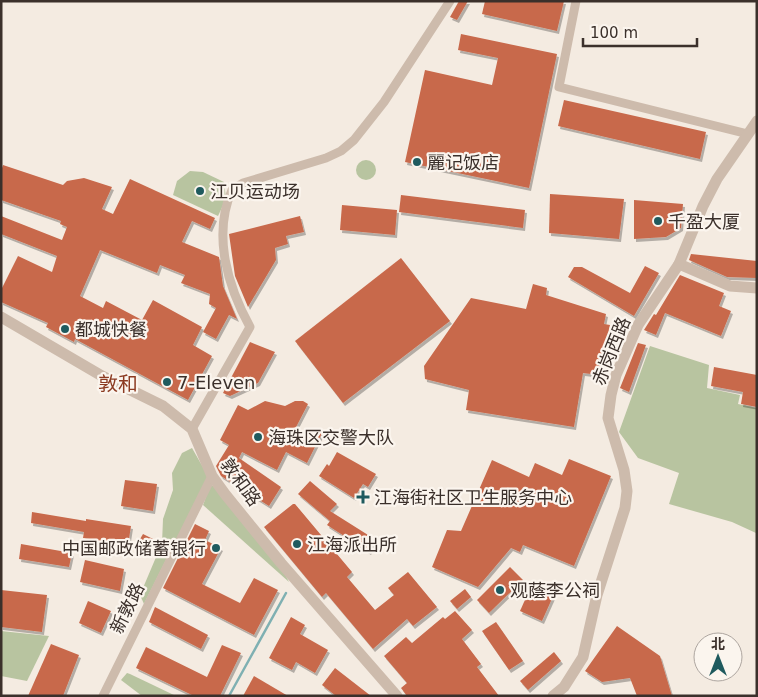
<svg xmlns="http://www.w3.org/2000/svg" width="758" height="697" font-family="'DejaVu Sans','Noto Sans SC',sans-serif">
<defs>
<filter id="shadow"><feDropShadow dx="2" dy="3" stdDeviation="0" flood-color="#0004"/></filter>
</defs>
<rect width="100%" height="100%" fill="#f4ebe1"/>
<!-- green -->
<g fill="#b8c4a0">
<circle cx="366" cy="170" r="10"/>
<polygon points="190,171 203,172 224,182 226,199 218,216 173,195 177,181"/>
<polygon points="650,346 709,365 707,388 740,395 738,404 757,408 756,533 732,522 669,504 679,473 638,458 619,432"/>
<polygon points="192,448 208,476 144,604 140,595 162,543 163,519 173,490 172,473 182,453"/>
<polygon points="210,486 215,486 281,566 289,582 203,505"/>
<polygon points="1,631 49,636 27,681 1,676"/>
<polygon points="127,673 130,674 176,696 142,696 121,680"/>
</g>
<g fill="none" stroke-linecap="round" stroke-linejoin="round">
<!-- stream -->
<polyline stroke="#7fb0b2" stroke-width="2.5" points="229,696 286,593"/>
</g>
<!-- building -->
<g fill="#c8694b" filter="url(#shadow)">
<polygon points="459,1 468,1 457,20 450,17"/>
<polygon points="485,1 564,1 557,31 482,14"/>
<polygon points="461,34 557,54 529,188 405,162 425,70 492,85 498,58 458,50"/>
<polygon points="564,100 706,132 700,159 558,126"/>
<polygon points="3,165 63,185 67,181 84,178 112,187 102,209 113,214 130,179 215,218 210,229 192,221 182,242 219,257 223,286 237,319 229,315 216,339 203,332 216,308 209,304 210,294 181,283 185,275 160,265 157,273 100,250 80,296 103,308 106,301 142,320 153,300 202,327 193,345 212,356 188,400 75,339 74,342 46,327 48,323 1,302 1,290 18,256 52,272 57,256 1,234 1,216 62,240 67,227 60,224 61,221 1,200 1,171"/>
<polygon points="550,194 624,199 619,239 549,233"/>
<polygon points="401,195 525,210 523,228 399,212"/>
<polygon points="634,200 683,204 681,228 666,237 634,239"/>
<polygon points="342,205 397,210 395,235 340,230"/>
<polygon points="300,216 304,232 286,236 288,244 275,248 276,260 248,307 235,276 229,234"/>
<polygon points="691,254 757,261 757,278 727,277 689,260"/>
<polygon points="401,258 450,321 343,403 295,341"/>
<polygon points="645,266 659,273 634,316 568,277 574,267 582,267 630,293"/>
<polygon points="680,275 724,293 719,306 731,311 721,336 665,313 656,335 644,330 654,314 656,315"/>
<polygon points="533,284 547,288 546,295 606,314 604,324 610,325 599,375 583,373 574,427 466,410 469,390 425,379 424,366 471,298 526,309"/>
<polygon points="250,342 275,352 258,383 230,396 223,393"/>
<polygon points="638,343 646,345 629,392 620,388"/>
<polygon points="714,367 757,375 757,407 741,404 743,392 711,386"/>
<polygon points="265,401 285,406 295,401 303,401 308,404 293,433 305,439 311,428 322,433 307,463 286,452 277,470 242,452 239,458 281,487 269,506 221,476 216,466 229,445 220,440 238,405 248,410"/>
<polygon points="337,452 376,474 368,487 363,484 354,498 319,476 327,464 329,466"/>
<polygon points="569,459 611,476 574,566 523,545 520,552 511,548 478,587 432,567 447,530 461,531 492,460 529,477 535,463 562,475"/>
<polygon points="125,480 157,484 153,511 121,506"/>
<polygon points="310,481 337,504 330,511 376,540 369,552 327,525 330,521 298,494"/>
<polygon points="293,504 295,504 352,572 347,577 375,610 394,595 388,588 408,572 437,607 413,626 407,619 373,649 326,593 322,597 264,527"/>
<polygon points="32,512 86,521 86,519 131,526 128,545 83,538 84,532 31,523"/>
<polygon points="195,524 209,531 205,540 221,548 202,584 240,603 254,578 278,590 254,635 163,588"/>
<polygon points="143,534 157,541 150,553 136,546"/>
<polygon points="21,544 72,553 69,567 19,559"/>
<polygon points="85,560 124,569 120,591 80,582"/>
<polygon points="510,567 523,580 489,613 477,600"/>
<polygon points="533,582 555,592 542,621 520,611"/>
<polygon points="465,589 471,597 457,609 450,601"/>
<polygon points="1,590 47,595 42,632 1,627"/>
<polygon points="88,601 111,611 101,633 79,623"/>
<polygon points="155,607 208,635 201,649 149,622"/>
<polygon points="455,611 472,630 462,639 481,664 477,667 499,696 407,696 401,688 407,683 384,656 406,637 412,643 443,617 445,619"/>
<polygon points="291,617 305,625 300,634 328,650 315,673 296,662 292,670 269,658"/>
<polygon points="496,622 523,661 509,670 482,631"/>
<polygon points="617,626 660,656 672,696 637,696 630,678 602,682 585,671"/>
<polygon points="51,644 79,655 63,696 28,696"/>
<polygon points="222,645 241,653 220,696 194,696 136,668 146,647 207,677"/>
<polygon points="554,652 561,661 528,690 520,681"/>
<polygon points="335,668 371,696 336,696 322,685"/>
<polygon points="254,676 288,696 243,696"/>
</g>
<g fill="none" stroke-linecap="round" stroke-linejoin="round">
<!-- minor -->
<g stroke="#cdbbac" stroke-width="9">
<polyline points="576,1 559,87 748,134"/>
<path d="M192,429L250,327C228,287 212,235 232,190L243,183L326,158L341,151L354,140L384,102L450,1"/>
<polyline points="103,696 212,476"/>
</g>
<!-- tertiary -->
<g stroke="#cdbbac" stroke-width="11">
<polyline points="679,264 730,286 757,288"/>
<polyline points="1,317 102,376 163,406 192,429 212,476 225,494 281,563 397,696"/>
<polyline points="553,696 564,687 583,657 597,595 625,508 627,491 624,470 608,418 611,395 616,375 638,325 679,264 703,206 717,179 757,121"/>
</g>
</g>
<!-- markers -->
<g fill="#1f5a5e" stroke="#fbf5ee" stroke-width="2">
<circle cx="417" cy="162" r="5"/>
<circle cx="200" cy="191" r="5"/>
<circle cx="658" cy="221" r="5"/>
<circle cx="65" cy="329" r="5"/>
<circle cx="167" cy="382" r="5"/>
<circle cx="258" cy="437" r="5"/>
<path d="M360.5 489.5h5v5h5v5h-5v5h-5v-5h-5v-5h5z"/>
<circle cx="297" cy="544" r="5"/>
<circle cx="216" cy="548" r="5"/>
<circle cx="500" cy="590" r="5"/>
</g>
<g text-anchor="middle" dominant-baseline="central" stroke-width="4.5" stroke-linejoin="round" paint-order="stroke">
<!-- poi labels -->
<g font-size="18" fill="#3b302b" stroke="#fbf5ee" text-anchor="start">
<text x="427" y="162">麗记饭店</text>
<text x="210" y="191">江贝运动场</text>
<text x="668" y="221">千盈大厦</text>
<text x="75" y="329">都城快餐</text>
<text x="177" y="382">7-Eleven</text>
<text x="268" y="437">海珠区交警大队</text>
<text x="374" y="497">江海街社区卫生服务中心</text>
<text x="307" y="544">江海派出所</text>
<text x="206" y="548" text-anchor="end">中国邮政储蓄银行</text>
<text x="510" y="590">观蔭李公祠</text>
</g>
<!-- street labels -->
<g font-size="18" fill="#3b302b" stroke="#fbf5ee">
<text transform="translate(611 351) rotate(-68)">赤岗西路</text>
<text transform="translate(241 482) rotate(54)">敦和路</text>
<text transform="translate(127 608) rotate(-64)">新敦路</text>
</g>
<!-- quarter labels -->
<g font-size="20" fill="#8c3b22" stroke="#fbf5ee">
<text x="118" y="384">敦和</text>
</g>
</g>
<!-- border -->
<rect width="758" height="697" fill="none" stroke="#3b302b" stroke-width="5"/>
<!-- north arrow -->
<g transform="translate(718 657)"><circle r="24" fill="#fbf5ee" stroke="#aea6a0"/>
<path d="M0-4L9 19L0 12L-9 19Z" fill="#1f5a5e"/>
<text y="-8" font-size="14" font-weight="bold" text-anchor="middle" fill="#3b302b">北</text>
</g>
<!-- scale -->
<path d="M583 38v8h114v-8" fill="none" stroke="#3b302b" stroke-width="2.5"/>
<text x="590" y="38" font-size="15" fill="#3b302b" stroke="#fbf5ee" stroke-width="4" paint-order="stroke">100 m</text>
</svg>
